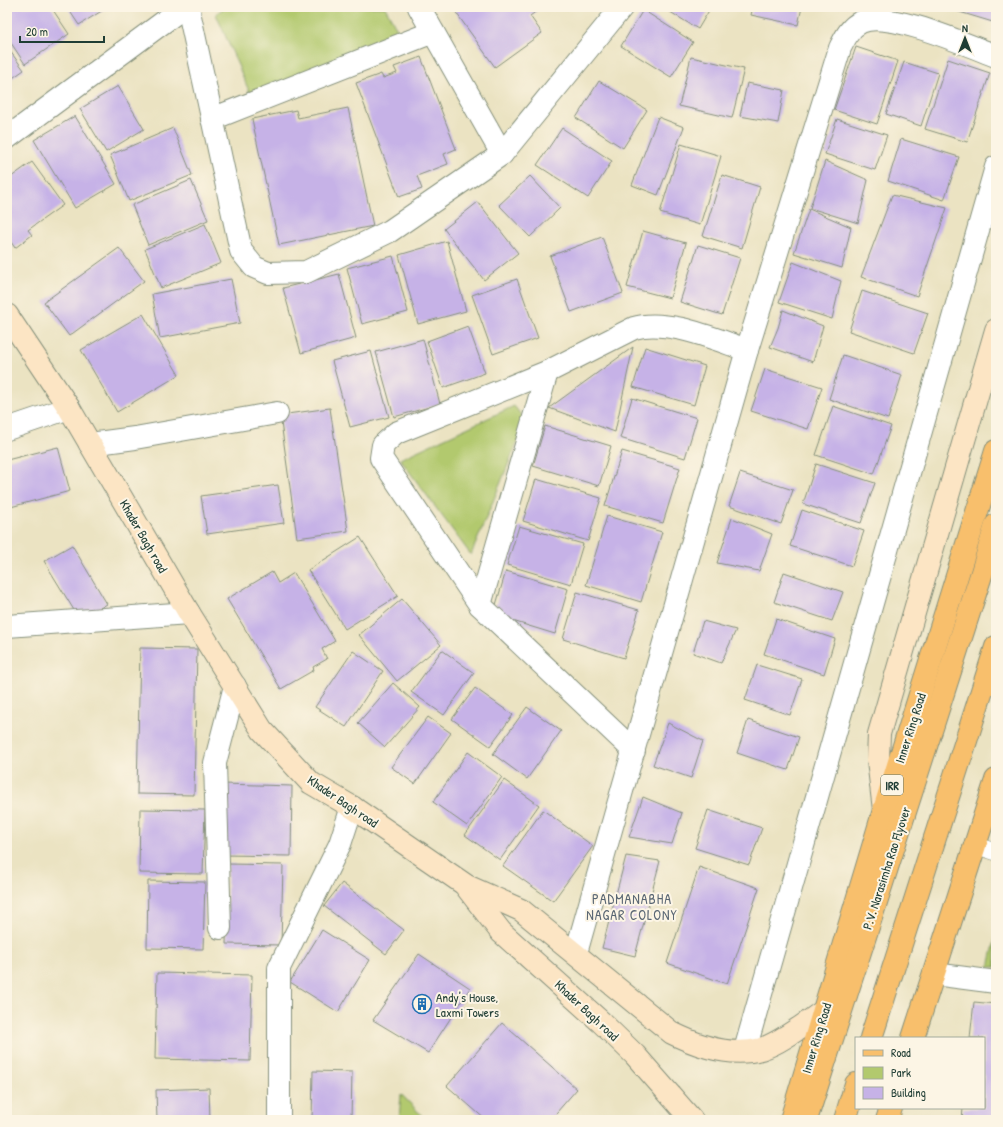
<svg xmlns="http://www.w3.org/2000/svg" width="1003" height="1127" font-family="'Patrick Hand',sans-serif">
<rect width="100%" height="100%" fill="#fcf5e5"/>
<filter id="ink" filterUnits="userSpaceOnUse"><feTurbulence type="fractalNoise" baseFrequency=".025" numOctaves="2"/><feDisplacementMap in="SourceGraphic" scale="8" xChannelSelector="R" yChannelSelector="G"/><feConvolveMatrix kernelMatrix="1 2 1 2 8 2 1 2 1" color-interpolation-filters="sRGB"/></filter>
<filter id="wash" filterUnits="userSpaceOnUse"><feTurbulence type="fractalNoise" baseFrequency=".012" numOctaves="4" result="noise"/><feDisplacementMap in="SourceGraphic" scale="16" xChannelSelector="R" yChannelSelector="G"/><feGaussianBlur stdDeviation="0.9" result="paint"/><feColorMatrix in="noise" values="0 0 0 0 0 0 0 0 0 0 0 0 0 0 0 0 0 1.4 0 .05"/><feComposite in="paint" operator="in"/></filter>
<g filter="url(#wash)">
<rect width="100%" height="100%" fill="#ebe3c2"/>
<!-- green -->
<g fill="#b2c96e" stroke="#688351">
<polygon points="225,7 385,7 404,42 252,98 216,14"/>
<polygon points="514,406 526,421 471,555 400,459"/>
<polygon points="996,936 996,967 989,967"/>
<polygon points="401,1094 426,1120 399,1120"/>
</g>
<g id="blocks">
<!-- building -->
<g fill="#c6b2e7">
<polygon points="7,7 51,7 69,34 25,64 7,37"/>
<polygon points="67,7 108,7 79,25"/>
<polygon points="452,7 542,7 530,16 542,33 495,67"/>
<polygon points="662,7 711,7 698,29"/>
<polygon points="753,7 802,7 798,25 751,15"/>
<polygon points="910,7 925,7 924,11"/>
<polygon points="943,7 996,7 996,23"/>
<polygon points="643,10 693,42 671,77 621,46"/>
<polygon points="7,47 24,70 7,82"/>
<polygon points="856,47 898,61 877,124 834,110"/>
<polygon points="421,57 456,149 444,154 448,164 417,176 422,189 399,197 356,83 381,74 383,78 397,73 394,67"/>
<polygon points="691,57 744,69 732,118 679,106"/>
<polygon points="948,59 990,73 967,142 925,129"/>
<polygon points="904,62 938,73 921,126 886,114"/>
<polygon points="599,81 647,110 623,148 576,118"/>
<polygon points="747,83 784,90 778,123 740,116"/>
<polygon points="118,86 144,129 106,152 80,109"/>
<polygon points="348,108 373,226 279,245 252,119 296,110 298,118"/>
<polygon points="75,116 116,184 75,208 34,140"/>
<polygon points="658,117 684,127 658,195 632,185"/>
<polygon points="837,119 887,135 875,170 825,154"/>
<polygon points="173,128 192,175 129,201 110,155"/>
<polygon points="562,128 612,161 588,198 537,165"/>
<polygon points="901,139 959,157 944,200 888,181"/>
<polygon points="681,144 721,156 700,225 660,213"/>
<polygon points="825,161 868,180 858,223 810,208"/>
<polygon points="32,162 63,205 28,230 32,235 15,248 7,236 7,180"/>
<polygon points="722,175 760,187 742,248 703,236"/>
<polygon points="530,176 560,208 530,237 499,205"/>
<polygon points="191,180 208,220 148,245 132,205"/>
<polygon points="892,195 947,208 917,296 861,277"/>
<polygon points="478,202 518,253 484,280 444,229"/>
<polygon points="809,209 851,227 842,268 794,253"/>
<polygon points="205,224 221,263 161,288 145,249"/>
<polygon points="643,231 686,243 670,298 627,287"/>
<polygon points="602,237 623,293 571,312 550,256"/>
<polygon points="447,241 466,311 418,324 399,255"/>
<polygon points="698,245 740,258 722,315 680,302"/>
<polygon points="119,248 144,281 69,336 44,302"/>
<polygon points="393,256 408,312 362,324 347,268"/>
<polygon points="793,262 841,281 832,319 779,302"/>
<polygon points="339,274 356,338 301,353 283,288"/>
<polygon points="231,279 240,323 160,338 152,294"/>
<polygon points="517,279 538,338 493,354 472,295"/>
<polygon points="862,291 928,313 914,353 849,331"/>
<polygon points="783,310 823,326 813,362 770,347 778,328"/>
<polygon points="143,314 179,375 117,412 81,350"/>
<polygon points="468,326 485,373 443,388 427,341"/>
<polygon points="423,339 440,404 394,417 376,352"/>
<polygon points="633,347 615,432 549,408"/>
<polygon points="645,347 705,366 694,405 633,387"/>
<polygon points="371,351 389,417 350,427 332,361"/>
<polygon points="843,355 902,375 888,419 829,399"/>
<polygon points="765,369 822,387 808,429 751,411"/>
<polygon points="632,398 697,418 685,458 620,438"/>
<polygon points="833,406 891,426 874,474 816,455"/>
<polygon points="330,408 348,531 297,538 280,415"/>
<polygon points="545,426 611,446 599,486 533,466"/>
<polygon points="58,447 70,491 7,508 7,460"/>
<polygon points="622,451 680,468 663,523 605,506"/>
<polygon points="816,464 875,483 861,523 803,504"/>
<polygon points="740,473 793,490 781,524 729,506"/>
<polygon points="536,479 601,498 588,541 523,521"/>
<polygon points="278,485 284,523 207,534 201,496"/>
<polygon points="802,510 864,531 852,566 790,546"/>
<polygon points="607,516 662,532 641,602 586,585"/>
<polygon points="732,518 772,534 759,571 717,563"/>
<polygon points="519,526 583,544 571,584 507,565"/>
<polygon points="360,537 398,596 345,629 308,570"/>
<polygon points="72,545 107,604 80,620 44,561"/>
<polygon points="506,571 568,589 555,634 493,615"/>
<polygon points="272,572 278,583 294,573 335,641 322,649 327,659 313,667 314,670 281,689 227,599"/>
<polygon points="784,572 843,592 832,621 774,602"/>
<polygon points="577,592 639,610 624,658 563,639"/>
<polygon points="402,599 441,645 397,681 359,635"/>
<polygon points="776,619 835,639 824,674 764,654"/>
<polygon points="703,621 736,630 721,663 693,653"/>
<polygon points="140,648 197,649 194,795 137,794"/>
<polygon points="442,650 474,673 444,715 411,692"/>
<polygon points="353,651 383,671 346,727 315,707"/>
<polygon points="757,665 802,679 790,715 745,700"/>
<polygon points="393,683 420,707 385,747 358,723"/>
<polygon points="475,688 513,715 490,746 452,719"/>
<polygon points="527,707 561,731 527,779 493,754"/>
<polygon points="428,717 451,733 415,784 391,767"/>
<polygon points="748,720 799,737 788,770 737,753"/>
<polygon points="668,723 703,741 691,778 653,765"/>
<polygon points="468,752 502,777 467,826 433,802"/>
<polygon points="504,780 539,805 500,860 465,835"/>
<polygon points="223,784 292,786 291,856 222,855"/>
<polygon points="643,797 682,813 672,844 629,837"/>
<polygon points="140,809 205,810 203,874 139,873"/>
<polygon points="543,810 593,846 553,901 503,866"/>
<polygon points="708,810 762,828 749,865 695,848"/>
<polygon points="626,856 660,861 635,956 602,948"/>
<polygon points="228,864 283,865 281,945 226,944"/>
<polygon points="699,867 759,888 727,984 667,963"/>
<polygon points="148,881 205,882 203,949 147,948"/>
<polygon points="342,883 404,930 386,954 324,906"/>
<polygon points="322,930 370,960 338,1012 290,982"/>
<polygon points="419,954 470,988 428,1053 373,1020"/>
<polygon points="157,973 252,975 250,1061 155,1059"/>
<polygon points="974,1002 996,1004 996,1120 962,1120 963,1108 984,1108 984,1038 970,1038"/>
<polygon points="502,1023 577,1089 550,1120 486,1120 447,1086"/>
<polygon points="313,1071 352,1072 351,1120 312,1120"/>
<polygon points="209,1088 210,1120 157,1120 156,1090"/>
</g>
</g>
</g>
<g filter="url(#ink)">
<use href="#blocks" fill-opacity="0" stroke="#85907b" stroke-width="1"/>
<g fill="none" stroke-linecap="round" stroke-linejoin="round">
<!-- lane casing -->
<g stroke="#85907b" stroke-width="18">
<polyline id="lane" points="975,845 996,852"/>
</g>
<!-- street casing -->
<g stroke="#85907b" stroke-width="24">
<g id="street">
<polyline points="188,7 241,251 254,267 268,273 306,272 390,231 502,154 622,7"/>
<polyline points="419,7 502,154"/>
<polyline points="212,119 433,32"/>
<polyline points="7,138 184,7"/>
<polyline points="547,372 396,433 383,445 381,458 480,605 634,751"/>
<polyline points="7,429 69,408"/>
<polyline points="90,444 135,438 277,413"/>
<path d="M480,605L547,372L634,328C666,318 714,339 747,350"/>
<polyline points="7,626 189,613"/>
<polyline points="220,928 215,763 235,686"/>
<path d="M576,953L747,350L840,48C845,38 850,27 861,22C888,10 967,45 996,56"/>
<polyline points="934,974 996,982"/>
<polyline points="745,1050 996,167"/>
<polyline points="279,1120 279,968 340,844 352,807"/>
</g>
</g>
<!-- secondary casing -->
<g stroke="#85907b" stroke-width="24">
<g id="secondary">
<polyline points="7,315 69,408 189,613 262,730 311,783 352,807 464,884 501,932 601,1022 635,1055 692,1120"/>
<polyline points="884,810 878,760 879,734 996,330"/>
<path d="M467,886L521,910L672,1033C698,1046 732,1057 761,1049C781,1043 807,1022 825,1010"/>
</g>
</g>
<!-- primary casing -->
<g stroke="#85907b" stroke-width="24">
<g id="primary">
<polyline points="913,1038 996,780"/>
<polyline points="791,1120 884,810 996,451"/>
<polyline points="887,1120 891,1108"/>
</g>
</g>
<!-- highway casing -->
<g stroke="#85907b" stroke-width="24">
<g id="highway">
<polyline points="871,1038 996,647"/>
<polyline points="806,1120 982,572 996,525"/>
<polyline points="845,1120 856,1084"/>
</g>
</g>
<!-- lane -->
<use href="#lane" stroke="#fff" stroke-width="17"/>
<!-- street -->
<use href="#street" stroke="#fff" stroke-width="22"/>
<!-- secondary -->
<use href="#secondary" stroke="#fce5c4" stroke-width="22"/>
<!-- primary -->
<use href="#primary" stroke="#f8bf6c" stroke-width="22"/>
<!-- highway -->
<use href="#highway" stroke="#f8bf6c" stroke-width="22"/>
</g>
</g>
<!-- icons -->
<defs>
<g id="building-ring" transform="scale(1)"><circle r="9.5" fill="#fcf5e5" stroke="#1f6fb2" stroke-width="1.5"/><path d="M-4-6H4V6H1V3H-1V6H-4ZM-2.5-4.3h1.7v1.8h-1.7ZM.8-4.3h1.7v1.8H.8ZM-2.5-1h1.7V.8h-1.7ZM.8-1h1.7V.8H.8Z" fill="#1f6fb2"/></g>
</defs>
<g fill-rule="evenodd">
<use href="#building-ring" x="422" y="1004"/>
</g>
<g text-anchor="middle" dominant-baseline="central" stroke-width="4" stroke-linejoin="round" paint-order="stroke">
<!-- shield labels -->
<rect fill="#fcf5e5" stroke="#617469" stroke-width="1" x="881" y="775" width="22" height="20" rx="3"/>
<g font-size="12" font-weight="bold" fill="#1f3d34">
<text x="892" y="785">IRR</text>
</g>
<!-- street labels -->
<g font-size="13" fill="#1f3d34" stroke="#fcf5e5">
<text transform="translate(144 536) rotate(60)">Khader Bagh road</text>
<text transform="translate(910 728) rotate(-72)">Inner Ring Road</text>
<text transform="translate(343 801) rotate(34)">Khader Bagh road</text>
<text transform="translate(886 868) rotate(-72)">P.V. Narasimha Rao Flyover</text>
<text transform="translate(587 1010) rotate(43)">Khader Bagh road</text>
<text transform="translate(816 1038) rotate(-73)">Inner Ring Road</text>
</g>
<!-- poi labels -->
<g font-size="13" fill="#1f3d34" stroke="#fcf5e5" text-anchor="start">
<text x="436" y="997">Andy's House,<tspan x="436" dy="15">Laxmi Towers</tspan></text>
</g>
<!-- neighbourhood labels -->
<g font-size="14" letter-spacing="1" fill="#596673" stroke="#fcf5e5">
<text x="632" y="898">PADMANABHA<tspan x="632" dy="16">NAGAR COLONY</tspan></text>
</g>
</g>
<!-- margin -->
<rect width="1003" height="1127" fill="none" stroke="#fcf5e5" stroke-width="24"/>
<!-- legend -->
<rect x="855" y="1037" width="130" height="72" fill="#fcf5e5" stroke="#a4ab9e"/>
<rect x="863" y="1050" width="20" height="6" fill="#f8bf6c" stroke="#a4ab9e"/>
<text x="891" y="1057" font-size="12" fill="#1f3d34">Road</text>
<rect x="863" y="1067" width="20" height="12" fill="#b2c96e" stroke="#a4ab9e"/>
<text x="891" y="1077" font-size="12" fill="#1f3d34">Park</text>
<rect x="863" y="1087" width="20" height="12" fill="#c6b2e7" stroke="#a4ab9e"/>
<text x="891" y="1097" font-size="12" fill="#1f3d34">Building</text>
<!-- north arrow -->
<g transform="translate(965 38)" stroke="#fcf5e5" stroke-width="3" paint-order="stroke">
<path d="M0-3L7 15L0 10L-7 15Z" fill="#1f3d34"/>
<text y="-6" font-size="11" font-weight="bold" text-anchor="middle" fill="#1f3d34">N</text>
</g>
<!-- scale -->
<path d="M20 36v6h84v-6" fill="none" stroke="#1f3d34" stroke-width="2"/>
<text x="26" y="36" font-size="12" fill="#1f3d34" stroke="#fcf5e5" stroke-width="3" paint-order="stroke">20 m</text>
</svg>
